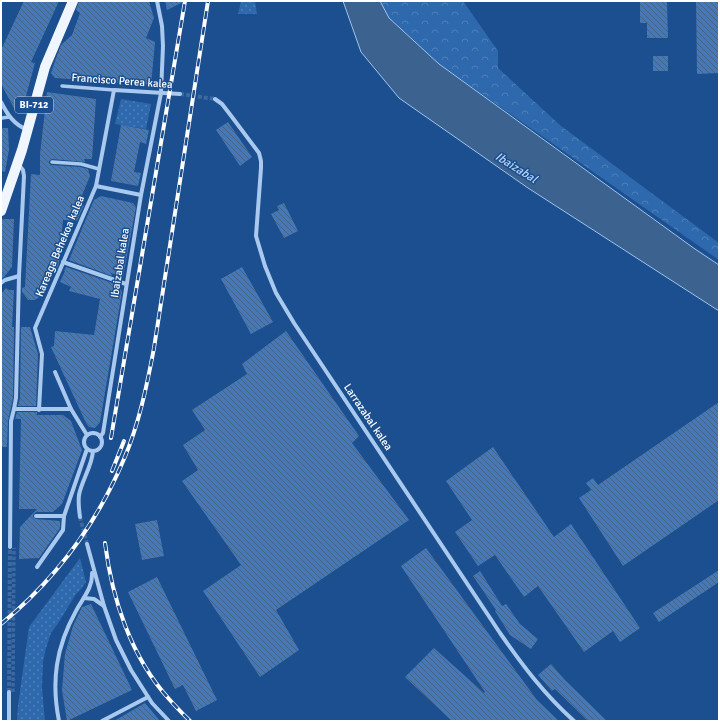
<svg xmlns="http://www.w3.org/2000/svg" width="720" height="722" font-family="Signika,sans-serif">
<defs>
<pattern id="grass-dots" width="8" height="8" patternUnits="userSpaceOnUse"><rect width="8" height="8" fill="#2e69ad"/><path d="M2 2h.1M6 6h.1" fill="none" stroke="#4d80b9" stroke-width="1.8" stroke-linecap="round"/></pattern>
<pattern id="forest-crowns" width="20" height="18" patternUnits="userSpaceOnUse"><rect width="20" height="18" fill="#2e69ad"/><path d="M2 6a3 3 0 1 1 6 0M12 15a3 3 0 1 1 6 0" fill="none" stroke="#4d80b9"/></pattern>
<pattern id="building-back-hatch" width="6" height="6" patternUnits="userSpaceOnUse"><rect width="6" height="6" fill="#4478b7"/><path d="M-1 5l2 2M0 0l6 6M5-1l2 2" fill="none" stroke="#486282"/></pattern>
</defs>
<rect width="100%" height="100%" fill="#1b4f8f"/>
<!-- grass -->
<g fill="url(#grass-dots)">
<polygon points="241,1 255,1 257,14 238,14"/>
<polygon points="121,99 151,104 146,129 115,124"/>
<polygon points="80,558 86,582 81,589 76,594 59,622 51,633 46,648 43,662 42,688 45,721 17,721 18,705 29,627"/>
</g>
<!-- forest -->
<polygon fill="url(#forest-crowns)" points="380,1 463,1 498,51 498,68 561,126 719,243 719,260 439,64 389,18"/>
<!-- water -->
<polygon fill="#3c6290" stroke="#9cc4f0" points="343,1 380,1 389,18 439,64 695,249 719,265 719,311 528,188 399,98 361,52"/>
<!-- building -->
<g fill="url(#building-back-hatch)">
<polygon points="24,1 59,1 31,62 35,63 23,107 15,110 1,84 1,50"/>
<polygon points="79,1 149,1 154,18 146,38 155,42 151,85 55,78 51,73 55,61 61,45 72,35 80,13 76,10"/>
<polygon points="165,1 185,1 167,10"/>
<polygon points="640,1 667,1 668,38 647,38 647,23 640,23"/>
<polygon points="696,1 719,1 719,73 697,74"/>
<rect x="653" y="56" width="15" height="15"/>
<polygon points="47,92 96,99 92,159 84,159 85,162 52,159 49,161 49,163 51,165 80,167 88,169 90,176 76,210 84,205 77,221 63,220 59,263 56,271 45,271 41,296 35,300 28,300 22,292 22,288 25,287 31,174 40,175 40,154"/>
<polygon points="228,122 252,157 240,166 216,130"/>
<polygon points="121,125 149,130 146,144 140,142 134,172 141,173 138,186 111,181"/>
<polygon points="1,128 8,128 9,150 5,172 1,171"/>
<polygon points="101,196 133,203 136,207 123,277 111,273 112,276 69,260 94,200"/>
<polygon points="284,203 298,231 284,238 271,214 279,210 277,206"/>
<polygon points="1,219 14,219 12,267 4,277 1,279"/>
<polygon points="66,267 118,285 122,292 100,422 95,428 89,427 86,423 51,347 54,346 55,331 94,335 100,299 69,291 71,287 60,282 65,271 64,271"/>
<polygon points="242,267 273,322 251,334 221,279"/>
<polygon points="6,288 9,290 14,290 12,327 14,327 13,398 8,421 7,447 1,447 1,294"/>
<polygon points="21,327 30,327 38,354 36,406 18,406 20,398"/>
<polygon points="286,331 359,436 352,443 409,520 276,610 299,650 260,677 203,591 241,565 182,481 198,470 183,445 205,430 192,410 247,374 242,364"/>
<polygon points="719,402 719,500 623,566 579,498 591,490 586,483 593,478 598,485"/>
<polygon points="17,412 37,412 37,415 63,415 71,421 82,450 62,504 53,512 36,512 33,515 33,517 36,519 60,521 60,528 39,558 19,559 20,527 37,509 19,509 21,419 15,419"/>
<polygon points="493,447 554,537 571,524 640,628 620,642 613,631 584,652 538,586 524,597 495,555 478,566 455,532 472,520 446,481"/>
<polygon points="157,520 164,556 142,560 135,524"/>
<polygon points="426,548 537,700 559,721 452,721 405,677 434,648 484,693 485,692 401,566"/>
<polygon points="719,570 719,582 659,622 653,613"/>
<polygon points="480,571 502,606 506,604 520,624 538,639 531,649 510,635 495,611 496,610 473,576"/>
<polygon points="157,577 217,700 196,711 183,685 175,689 128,592"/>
<polygon points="91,604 132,690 67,721 62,690 65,654 73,626 82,607"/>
<polygon points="551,664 565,680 607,721 588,721 555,689 552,691 538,675"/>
<polygon points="145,703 160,721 114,721"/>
</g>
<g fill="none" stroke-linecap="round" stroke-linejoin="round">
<!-- pedestrian-tunnel -->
<polyline stroke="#3d69a0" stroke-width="3.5" stroke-dasharray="3.5 2" stroke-linecap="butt" points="13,692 14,548"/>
<!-- minor-tunnel -->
<g stroke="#3d69a0" stroke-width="4" stroke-dasharray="4 2" stroke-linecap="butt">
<polyline points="180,94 215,99"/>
<polyline points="80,517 87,544"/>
<polyline points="9,692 10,547"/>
</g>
<!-- pedestrian -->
<g stroke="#a9c9ee" stroke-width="3.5">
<polyline points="62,86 114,90"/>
<polyline points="1,118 2,118 9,117"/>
<polyline points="52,162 81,164 99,169"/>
</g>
<!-- minor -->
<g stroke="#a9c9ee" stroke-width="4">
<path d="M215,99L222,104L232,117L259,153L261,161V168L256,236L265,266L276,293L294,323L500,633C523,666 544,694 574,721"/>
<path d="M1,102C7,114 14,125 28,130"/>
<polyline points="96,186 141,195"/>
<polyline points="63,262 126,284"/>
<polyline points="1,283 5,280 19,276"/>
<polyline points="55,372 71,409 87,435"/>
<polyline points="14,409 71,409"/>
<polyline points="39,410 42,354 35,328 96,186 114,90 180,94"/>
<circle cx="93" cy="442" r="9"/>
<polyline points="100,437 103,433 141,195 161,93 163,46 162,26 157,1"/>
<polyline points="36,516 64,516 87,449"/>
<path d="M80,517C79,510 78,503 79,495C82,480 92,466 93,451"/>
<polyline points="87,544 104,606 116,640 131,670 152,703 169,721"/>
<polyline points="10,547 11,421 14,409 16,398 19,276 24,176 23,170 18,164"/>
<polyline points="37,567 63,530 64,516"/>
<polyline points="84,598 94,599 104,606"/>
<polyline points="9,721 9,692"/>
<path d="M59,721C51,681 56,647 76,611C82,599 93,588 92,573"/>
<polyline points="102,721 148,697"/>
</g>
<!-- primary -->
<polyline stroke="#f0f6ff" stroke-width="10" points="1,211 22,150 45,67 73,1"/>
<!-- rail casing -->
<g stroke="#fff" stroke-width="4">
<g id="rail">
<polyline points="111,438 185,1"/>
<polyline points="112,471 124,441"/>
<path d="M105,543C112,599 131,657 169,699C176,707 183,714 190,721"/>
<path d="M1,624C55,580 97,523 124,459C139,424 147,385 154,348L208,1"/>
</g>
</g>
<!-- rail -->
<use href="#rail" stroke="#1b4f8f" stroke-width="2.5" stroke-dasharray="8" stroke-linecap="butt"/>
</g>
<g text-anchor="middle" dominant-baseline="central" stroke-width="3" stroke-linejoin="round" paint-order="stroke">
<!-- shield labels -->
<rect fill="#1b4f8f" stroke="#bbcadd" stroke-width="1" x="15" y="97" width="38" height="16" rx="3"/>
<g font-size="10" font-weight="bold" fill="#fff">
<text x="34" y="105">BI-712</text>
</g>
<!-- street labels -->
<g font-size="11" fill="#fff" stroke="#1b4f8f">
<text transform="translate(122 81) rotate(4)">Francisco Perea kalea</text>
<text transform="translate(60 246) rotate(-67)">Kareaga Behekoa kalea</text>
<text transform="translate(120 263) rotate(-81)">Ibaizabal kalea</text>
<text transform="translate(368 417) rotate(56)">Larrazabal kalea</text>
</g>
<!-- water labels -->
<g font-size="12" font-style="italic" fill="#b5d3f5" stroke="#1b4f8f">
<text transform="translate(516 168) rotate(32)">Ibaizabal</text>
</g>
</g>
<!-- border -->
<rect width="720" height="722" fill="none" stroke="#ffffff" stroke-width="4"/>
</svg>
